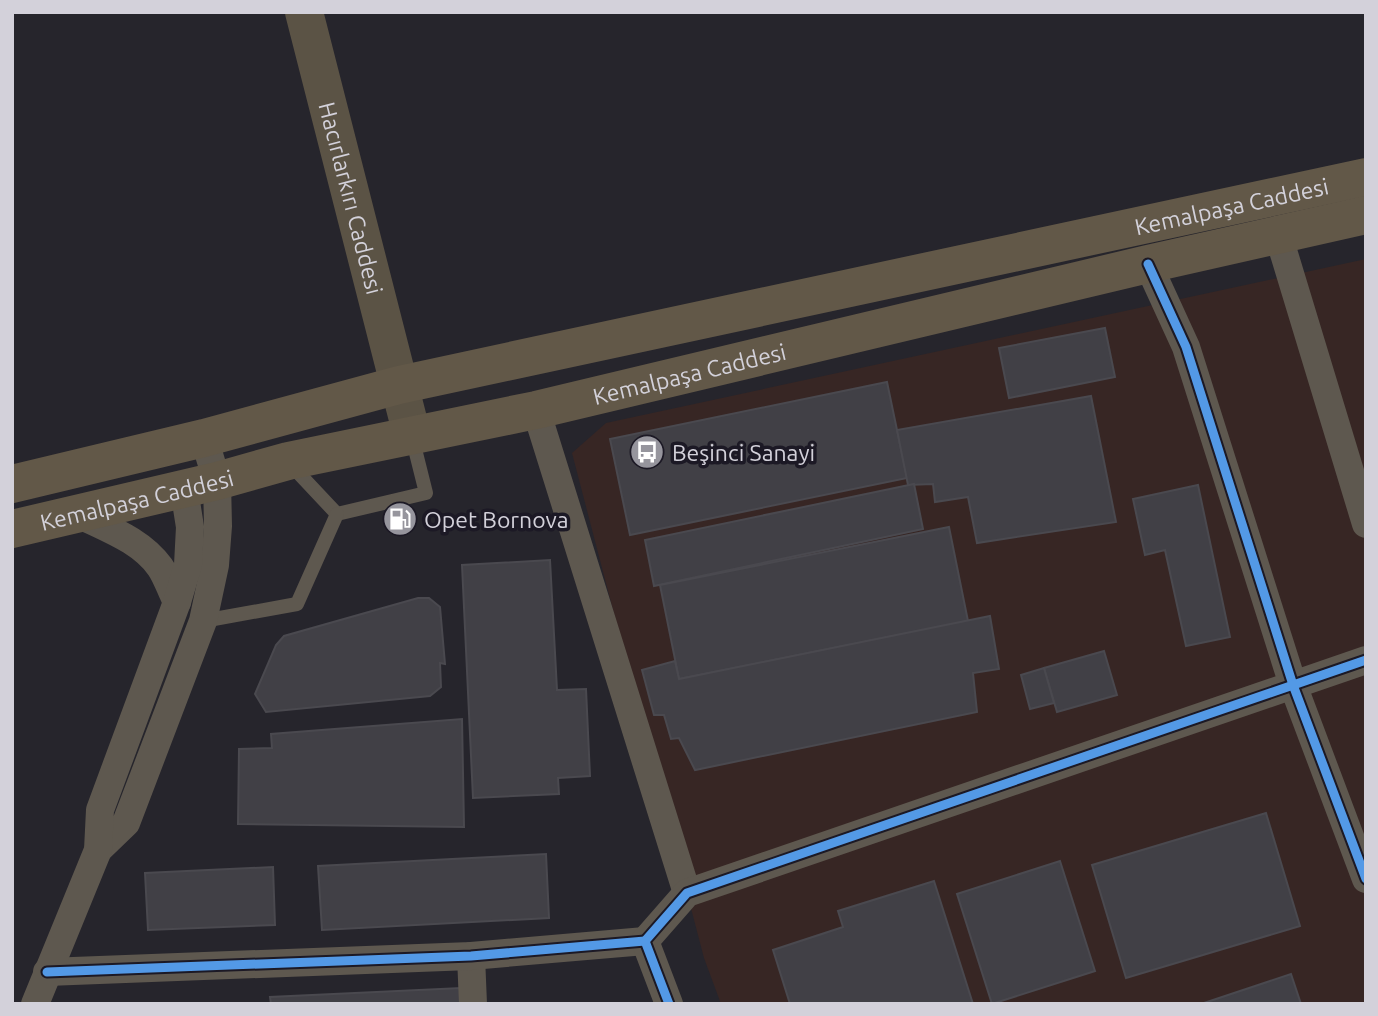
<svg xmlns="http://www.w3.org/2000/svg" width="1378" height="1016" font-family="Ubuntu,sans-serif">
<rect width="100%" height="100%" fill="#26252c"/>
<!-- industrial -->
<polygon fill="#372624" points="1366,259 1366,1004 721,1004 704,958 572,453 606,423"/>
<!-- building -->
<g fill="#414046" stroke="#4a494f" stroke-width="2">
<polygon points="1105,328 1115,377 1009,398 999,348"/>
<polygon points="887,382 907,478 630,535 610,439"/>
<polygon points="1091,396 1116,522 977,543 968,497 935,502 933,484 908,485 897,430"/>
<polygon points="914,484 923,529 654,586 645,540"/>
<polygon points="1198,485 1230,637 1186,646 1165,550 1145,555 1133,499"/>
<polygon points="949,527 968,621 679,679 660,585"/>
<polygon points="550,560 557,690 586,689 590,776 558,778 559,794 473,798 462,565"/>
<polygon points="418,598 429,598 440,607 445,664 440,663 441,687 430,696 266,712 255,694 276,645 284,636"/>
<polygon points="990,616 999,669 973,673 977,712 695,770 679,738 671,739 664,715 654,715 642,670 675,661 679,679"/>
<polygon points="1104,651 1117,695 1057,712 1044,668"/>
<polygon points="1044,668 1054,703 1030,709 1021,675"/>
<polygon points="462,719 464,827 238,824 239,749 272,748 271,734"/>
<polygon points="1266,813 1300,926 1126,978 1092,865"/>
<polygon points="546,854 549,918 322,930 318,866"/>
<polygon points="1060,861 1095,971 992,1004 957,894"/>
<polygon points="273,867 275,925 148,930 145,873"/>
<polygon points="934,881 973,1004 790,1004 773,950 843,927 838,911"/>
<polygon points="1291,974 1301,1004 1201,1004"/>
<polygon points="461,988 462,1004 271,1004 270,997"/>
</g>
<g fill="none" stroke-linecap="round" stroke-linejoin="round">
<!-- lane -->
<g stroke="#5e584f" stroke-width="14">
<polyline points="290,464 337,514"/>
<polyline points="337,514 426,493 412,437"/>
<polyline points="203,621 297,604 337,514"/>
</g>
<!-- street -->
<g stroke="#5e584f" stroke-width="28">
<polyline points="1278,234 1366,524"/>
<polyline points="1148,264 1186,347 1293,685 1366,879"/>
<polyline points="536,410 687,893"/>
<path d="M76,513C105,528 140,539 160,567C167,577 171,591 177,602"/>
<polyline points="98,850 126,823 203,621 215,565 218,526 217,481 204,438"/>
<polyline points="471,956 473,1004"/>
<polyline points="47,972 471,956 645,941"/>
<polyline points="35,1004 98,850 100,810 177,602 188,565 190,527 184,489"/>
<polyline points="669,1004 645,941 687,893 1366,660"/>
</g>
<!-- secondary -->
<path stroke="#5b5345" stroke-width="38" id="s1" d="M304,12L412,435"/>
<!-- primary -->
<g stroke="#625848" stroke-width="38">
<path id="s2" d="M12,484L204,438L399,385L1366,177"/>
<path id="s3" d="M12,529L217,481L288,461L536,410L1148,264L1366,215"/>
</g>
<!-- cycleway casing -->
<g stroke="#1c1925" stroke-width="13">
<g id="cycleway">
<polyline points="1148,264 1186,347 1293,685 1366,879"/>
<polyline points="47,972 471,956 645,941"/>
<polyline points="669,1004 645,941 687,893 1366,660"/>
</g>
</g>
<!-- cycleway -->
<use href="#cycleway" stroke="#5399e6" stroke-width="9"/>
</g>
<!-- icons -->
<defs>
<g id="bus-disc" transform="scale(1.75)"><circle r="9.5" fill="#96959d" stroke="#1c1925"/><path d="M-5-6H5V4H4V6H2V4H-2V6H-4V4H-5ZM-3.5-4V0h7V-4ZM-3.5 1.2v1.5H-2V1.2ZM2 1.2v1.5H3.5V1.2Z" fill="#fff"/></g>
<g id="fuel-disc" transform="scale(1.75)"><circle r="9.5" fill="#96959d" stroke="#1c1925"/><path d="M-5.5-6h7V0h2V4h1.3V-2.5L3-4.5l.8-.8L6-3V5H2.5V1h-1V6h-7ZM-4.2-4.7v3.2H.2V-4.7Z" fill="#fff"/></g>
</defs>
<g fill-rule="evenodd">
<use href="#bus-disc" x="647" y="452"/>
<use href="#fuel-disc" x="400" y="519"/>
</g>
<g text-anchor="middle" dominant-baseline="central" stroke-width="7" stroke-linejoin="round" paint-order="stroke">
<!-- street labels -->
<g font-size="23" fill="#d3d1da" stroke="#1c1925">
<text stroke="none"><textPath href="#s1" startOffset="192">Hacırlarkırı Caddesi</textPath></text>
<text stroke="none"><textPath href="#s2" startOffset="1251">Kemalpaşa Caddesi</textPath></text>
<text stroke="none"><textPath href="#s3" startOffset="695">Kemalpaşa Caddesi</textPath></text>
<text stroke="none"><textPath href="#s3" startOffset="128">Kemalpaşa Caddesi</textPath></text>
</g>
<!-- poi labels -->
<g font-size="23" fill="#d3d1da" stroke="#1c1925" text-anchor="start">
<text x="672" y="452">Beşinci Sanayi</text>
<text x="424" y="519">Opet Bornova</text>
</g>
</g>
<!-- border -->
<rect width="1378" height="1016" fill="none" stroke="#d3d1da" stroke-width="28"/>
</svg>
